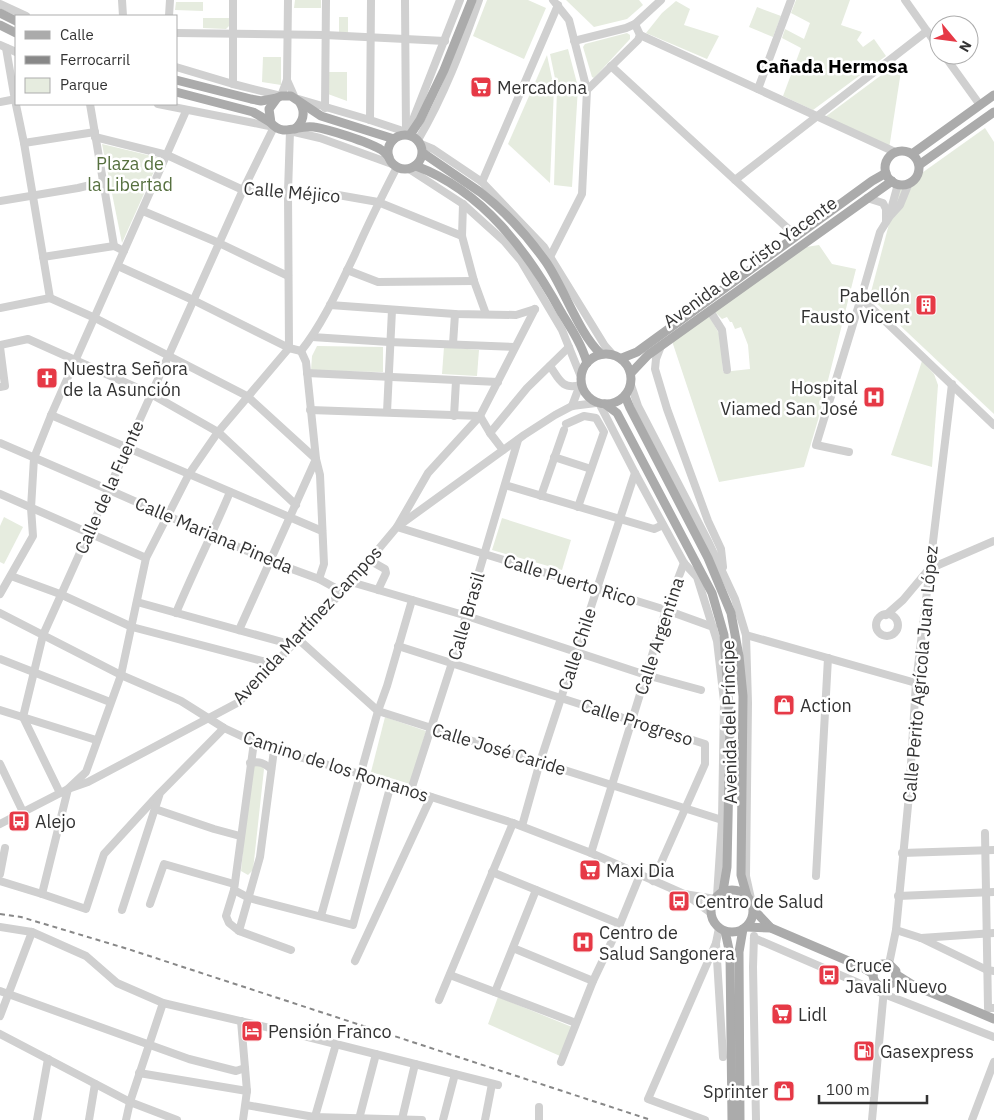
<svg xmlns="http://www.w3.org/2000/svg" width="994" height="1120" font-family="'IBM Plex Sans',sans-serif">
<rect width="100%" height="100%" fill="#fff"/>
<!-- green -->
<g fill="#e6ecdf">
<polygon points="295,0 321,0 321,8 294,8"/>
<polygon points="487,0 528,0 546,8 524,59 473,36"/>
<polygon points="566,0 639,0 643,5 627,19 594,27"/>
<polygon points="796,0 850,0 841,25 862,32 857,40 863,47 874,39 886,56 813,110 783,96 801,48 782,38 785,29 804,39 810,23 791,13"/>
<polygon points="676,1 690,9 684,25 719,36 707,59 646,33 662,13"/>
<polygon points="176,2 203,2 203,11 175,10"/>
<polygon points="757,7 781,16 773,37 749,27"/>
<polygon points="339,17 348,17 348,33 339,32"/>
<polygon points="203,18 230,18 229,26 226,29 203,28"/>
<polygon points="627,33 630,35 630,39 594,78 592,77 583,47 585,44"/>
<polygon points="568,49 578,87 572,187 554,185 557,88 550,54"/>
<polygon points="547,55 554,88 550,183 508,144"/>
<polygon points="263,57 281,57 281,85 262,82"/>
<polygon points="895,65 901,71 889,149 825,117"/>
<polygon points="328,72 347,72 347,101 328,94"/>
<polygon points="985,128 994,142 994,414 874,301 871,292 898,190"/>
<polygon points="102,144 160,158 122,243"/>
<polygon points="819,245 832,264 856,269 818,420 804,467 719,482 672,341 708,314 721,337 723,372 750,369 748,345 741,327 735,329 732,322 730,322 727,317 722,319 714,311 806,247"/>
<polygon points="317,346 383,347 383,372 311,371 312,356"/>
<polygon points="444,347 479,350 477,376 442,374"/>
<polygon points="922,361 934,374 938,385 932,467 891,455"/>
<polygon points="4,517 23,527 4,564 0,562 0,526"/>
<polygon points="502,518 571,540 562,570 492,550"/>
<polygon points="385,717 426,731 410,784 371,772"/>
<polygon points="254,764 261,765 264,769 253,870 248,875 241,871 251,769"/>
<polygon points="498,997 572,1027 560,1056 488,1024"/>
</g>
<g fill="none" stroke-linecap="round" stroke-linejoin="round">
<!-- minor -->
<g stroke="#d0d0d0" stroke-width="8">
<polyline points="122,0 123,16"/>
<polyline points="405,0 406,133"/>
<polyline points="905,0 939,48"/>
<polyline points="0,4 26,16"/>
<polyline points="169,16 170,0"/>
<polyline points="176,33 325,35 445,41"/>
<polyline points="640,35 895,152"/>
<polyline points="574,41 626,28 635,24 661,0"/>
<polyline points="0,45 16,52"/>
<polyline points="6,48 15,100 24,143 50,298"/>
<polyline points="944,55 980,105"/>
<polyline points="611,66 796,236"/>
<polyline points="176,67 233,84 281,96 287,80 288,0"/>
<polyline points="287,80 295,98 370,120 400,130 405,135"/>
<polyline points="233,84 233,0"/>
<polyline points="758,89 791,0"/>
<polyline points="587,90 638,40 640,35 635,24"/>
<polyline points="0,102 16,99"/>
<polyline points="90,104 114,246 124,251"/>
<polyline points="325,108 326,0"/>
<polyline points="370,120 371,0"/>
<polyline points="407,135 460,0"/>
<polyline points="95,137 167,155 243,190 338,195 378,202 462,236"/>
<path d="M418,140C444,96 462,48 479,0"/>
<polyline points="24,143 95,132"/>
<polyline points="421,144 433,149 482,182 544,247 605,346 613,355"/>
<polyline points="409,169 463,204 504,241 521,261 562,330 581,377"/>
<polyline points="735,180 927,31"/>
<polyline points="482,182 558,5"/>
<polyline points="909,183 900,205 890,216 880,232 861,298 994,425"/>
<polyline points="867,198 883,203 886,209 886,221"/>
<polyline points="0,201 78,188 103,182"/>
<polyline points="463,204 462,236 474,281 486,314"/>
<polyline points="143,211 219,243 288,276"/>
<polyline points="890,213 898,184"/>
<polyline points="43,257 114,246"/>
<polyline points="550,257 582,194 587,90 569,20 553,0"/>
<polyline points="118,266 193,300 289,348 288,192 290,131 320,138 392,164"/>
<polyline points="347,270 378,282 474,281"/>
<polyline points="50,298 95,318 247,396 316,459 239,630"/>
<polyline points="330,305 455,314 516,315 535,309"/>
<polyline points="0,308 50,298"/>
<polyline points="535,309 480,416 428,473 397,527 666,610 713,627"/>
<polyline points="710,311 722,330 727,370"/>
<polyline points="312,337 389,342 514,347"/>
<polyline points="453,344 455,314"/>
<polyline points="0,345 28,339 151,394 218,432 296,505"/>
<polyline points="661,346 656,359 655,369 667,409 708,521 721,549 723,567"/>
<polyline points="0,347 5,386 0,387"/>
<polyline points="301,351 306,362 316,459 320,475 324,564 319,579 341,591"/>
<path d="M550,366C559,379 562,390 580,385"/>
<polyline points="307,373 498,382"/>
<polyline points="631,385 638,406 708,541 735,599 746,635 748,703 746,876 752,903"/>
<polyline points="599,403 635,473 684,563 697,577 717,641 724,701 722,820 717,896"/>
<polyline points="572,406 581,382"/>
<polyline points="310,410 480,416 490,433"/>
<polyline points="387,412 392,310"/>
<polyline points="51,415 322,531"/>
<polyline points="454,416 456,381"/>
<polyline points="566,424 584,416 596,418 604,432 578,507"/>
<polyline points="0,443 107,489 270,561 319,579"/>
<polyline points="503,450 490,433 527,388 569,347"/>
<polyline points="849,452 816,445 861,298"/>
<polyline points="554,457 591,469"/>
<polyline points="505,485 654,529 663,525"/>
<polyline points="0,494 146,558"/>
<polyline points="541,496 564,430"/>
<polyline points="369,560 385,569 386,573 378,590"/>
<polyline points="11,576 60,594 132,627 274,664"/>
<polyline points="351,582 467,616 646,675 701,690"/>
<polyline points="0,594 33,536 31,508 34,458 52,413 186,111"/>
<polyline points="137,602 293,645"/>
<polyline points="0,613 121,675 181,701 224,728 254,742 274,750 350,771 513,823 591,853 684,894 715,899"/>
<path d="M176,613C193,572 213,533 230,492"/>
<circle cx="887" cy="625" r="11"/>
<polyline points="886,615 903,600 929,569 994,541"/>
<polyline points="746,635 916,683"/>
<polyline points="298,639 378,711 722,820"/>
<polyline points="398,646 705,744 705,764 653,881"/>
<polyline points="0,659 110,702"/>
<polyline points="0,710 96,740"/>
<polyline points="254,742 234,890 249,898 353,925 391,784"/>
<path d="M250,763C260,761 264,763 271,769"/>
<polyline points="0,764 23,812"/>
<polyline points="411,790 452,663 518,440"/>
<polyline points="60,793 23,717 43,635 243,190 274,127 158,104"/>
<polyline points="155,809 214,829 240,836"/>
<polyline points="0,824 68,789 88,782 239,702 351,582 397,527 524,435 555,415 572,406 596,403"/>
<polyline points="522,826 540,762 635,473"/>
<polyline points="985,833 988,1008 994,1008"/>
<polyline points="591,853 666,610 684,563"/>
<polyline points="902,853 994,850"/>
<polyline points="492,872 620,924"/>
<polyline points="0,874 5,848"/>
<polyline points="816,876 828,658"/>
<path d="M0,881L42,894L68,789L86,772L121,675L146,558L189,474L218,432L289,348L301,351C324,322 339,287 355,254C368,224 382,196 397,167"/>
<polyline points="234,890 226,916 229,923 239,931 260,857 274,750"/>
<polyline points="42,894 86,909 104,854 159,794"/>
<polyline points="688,896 711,913"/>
<polyline points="898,896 994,892"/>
<polyline points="150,904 164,864 234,884"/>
<polyline points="122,910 160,793 224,728"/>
<polyline points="321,916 378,711 387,686 412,600"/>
<polyline points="0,927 32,932 86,956 117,983 163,1003 300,1035 498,1085"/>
<polyline points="719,928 716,943 723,1057"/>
<polyline points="896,930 921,938 987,970 994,971"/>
<polyline points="239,931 291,950"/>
<polyline points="754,936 753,967 756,1120"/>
<polyline points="754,938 884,994 994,1037"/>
<polyline points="921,938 994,933"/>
<polyline points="513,948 593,981"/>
<polyline points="355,961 431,797"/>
<polyline points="889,964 896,930 909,795 916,683 952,384"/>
<polyline points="450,975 576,1023"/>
<polyline points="0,991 189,1059 236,1071 245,1068"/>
<polyline points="495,992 536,890"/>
<polyline points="439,1000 513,823"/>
<polyline points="0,1016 32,932"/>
<polyline points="241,1021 247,1091 243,1120"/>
<polyline points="0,1034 130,1102 177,1120"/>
<polyline points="561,1062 593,981 620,924 640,875"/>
<polyline points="139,1073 247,1091"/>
<polyline points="246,1105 314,1117 422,1120"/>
<polyline points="359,1119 376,1054"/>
<polyline points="402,1119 415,1064"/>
<polyline points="37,1120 48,1059"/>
<polyline points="89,1120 95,1084"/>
<polyline points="126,1120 130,1102 163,1003"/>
<polyline points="314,1120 336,1044"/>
<polyline points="443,1120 455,1074"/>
<polyline points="485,1120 492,1084"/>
<polyline points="539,1120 539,1107"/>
<polyline points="705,1120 648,1099 716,943"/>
<polyline points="872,1120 884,989"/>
<polyline points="972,1120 994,1062"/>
</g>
<!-- major -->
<g stroke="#ababab" stroke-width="9">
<polyline points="0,13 16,21"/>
<polyline points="0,25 16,33"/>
<polyline points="176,80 251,99 261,101 277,98"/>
<polyline points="176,92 253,112 270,122"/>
<path d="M295,129C303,122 306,113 300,103"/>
<circle cx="405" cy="152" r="17"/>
<polyline points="410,135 420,120 444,70 472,0"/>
<circle cx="902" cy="168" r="17"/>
<path d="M423,153C442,166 461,179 480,192C505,211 528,237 546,262C564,288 579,334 601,354"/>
<polyline points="912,154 994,95"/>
<path d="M389,157C386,154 384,151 380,149C368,142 328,129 314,127C297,124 284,138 271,123L269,109L277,98L281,96H291L321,116L394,139"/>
<polyline points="919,165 994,112"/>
<path d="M416,166C483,191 528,252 561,312C571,328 582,345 587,363"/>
<circle cx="606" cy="379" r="25"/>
<polyline points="622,358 637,352 872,181 886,173"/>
<polyline points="631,373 648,355 892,181"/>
<polyline points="625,396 630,408 708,558 731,613 739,656 743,696 741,875 747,896"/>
<polyline points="605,404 617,413 712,593 724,635 730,726 727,867 723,891"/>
<circle cx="732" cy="911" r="21"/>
<polyline points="754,910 771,928"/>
<polyline points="746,927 771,928 860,966 873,974"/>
<polyline points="725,931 730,954 732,1120"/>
<path d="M863,966L876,967L882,964H889L896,971L895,982L884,987C874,985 870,976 876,967"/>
<polyline points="897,975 913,985 994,1019"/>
<polyline points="740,1120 739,952 743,929"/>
</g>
<!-- rail -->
<polyline stroke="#888" stroke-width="2" stroke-dasharray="5 4" stroke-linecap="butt" points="0,914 21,917 128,949 651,1120"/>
</g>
<!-- icons -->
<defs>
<g id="supermarket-square" transform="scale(1.125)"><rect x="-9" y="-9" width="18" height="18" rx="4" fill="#e63946" stroke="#fff"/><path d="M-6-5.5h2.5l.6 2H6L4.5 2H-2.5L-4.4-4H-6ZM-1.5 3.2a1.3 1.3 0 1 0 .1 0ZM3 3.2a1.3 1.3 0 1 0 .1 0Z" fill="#fff"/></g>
<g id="building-square" transform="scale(1.125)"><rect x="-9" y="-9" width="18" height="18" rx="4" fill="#e63946" stroke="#fff"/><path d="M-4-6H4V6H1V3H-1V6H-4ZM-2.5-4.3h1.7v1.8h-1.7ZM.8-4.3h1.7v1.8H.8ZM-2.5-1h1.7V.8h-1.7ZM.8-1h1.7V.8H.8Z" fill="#fff"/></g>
<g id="church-square" transform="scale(1.125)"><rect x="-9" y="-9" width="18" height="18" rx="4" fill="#e63946" stroke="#fff"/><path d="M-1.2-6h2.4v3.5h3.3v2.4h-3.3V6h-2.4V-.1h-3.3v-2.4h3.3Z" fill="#fff"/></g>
<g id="hospital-square" transform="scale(1.125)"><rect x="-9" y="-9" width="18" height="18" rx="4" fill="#e63946" stroke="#fff"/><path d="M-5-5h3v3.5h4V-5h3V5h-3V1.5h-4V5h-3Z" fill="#fff"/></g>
<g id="shop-square" transform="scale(1.125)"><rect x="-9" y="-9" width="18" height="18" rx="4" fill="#e63946" stroke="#fff"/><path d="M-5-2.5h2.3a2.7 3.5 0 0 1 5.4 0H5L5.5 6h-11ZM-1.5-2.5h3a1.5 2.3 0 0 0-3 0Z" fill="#fff"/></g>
<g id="bus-square" transform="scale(1.125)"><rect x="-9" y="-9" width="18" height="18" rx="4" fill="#e63946" stroke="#fff"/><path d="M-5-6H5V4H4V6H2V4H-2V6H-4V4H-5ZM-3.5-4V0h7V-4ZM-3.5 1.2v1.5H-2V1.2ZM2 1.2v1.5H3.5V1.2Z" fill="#fff"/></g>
<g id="hotel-square" transform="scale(1.125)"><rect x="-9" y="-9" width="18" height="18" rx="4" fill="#e63946" stroke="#fff"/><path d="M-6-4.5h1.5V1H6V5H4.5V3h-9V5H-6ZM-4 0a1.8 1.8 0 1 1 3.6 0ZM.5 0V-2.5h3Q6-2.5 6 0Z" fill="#fff"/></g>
<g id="fuel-square" transform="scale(1.125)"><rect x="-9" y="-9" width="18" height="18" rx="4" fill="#e63946" stroke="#fff"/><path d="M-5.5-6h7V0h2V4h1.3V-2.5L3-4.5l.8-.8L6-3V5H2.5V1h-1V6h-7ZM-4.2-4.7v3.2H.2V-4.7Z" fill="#fff"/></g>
</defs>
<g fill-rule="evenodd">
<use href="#supermarket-square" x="481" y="87"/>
<use href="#building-square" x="926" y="305"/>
<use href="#church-square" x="47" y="378"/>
<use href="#hospital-square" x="874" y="397"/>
<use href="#shop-square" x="784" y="705"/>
<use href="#bus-square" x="19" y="821"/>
<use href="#supermarket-square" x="590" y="870"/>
<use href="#bus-square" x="679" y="901"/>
<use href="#hospital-square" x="583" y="942"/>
<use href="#bus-square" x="829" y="975"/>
<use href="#supermarket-square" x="782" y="1014"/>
<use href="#hotel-square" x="252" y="1031"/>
<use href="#fuel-square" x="864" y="1051"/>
<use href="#shop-square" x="784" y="1091"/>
</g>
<g text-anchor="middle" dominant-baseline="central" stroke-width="5" stroke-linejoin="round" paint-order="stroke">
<!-- poi labels -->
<g font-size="18" fill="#333" stroke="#fff" text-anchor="start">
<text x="497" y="87">Mercadona</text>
<text x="910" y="295" text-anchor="end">Pabellón<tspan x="910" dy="21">Fausto Vicent</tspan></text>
<text x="63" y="368">Nuestra Señora<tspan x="63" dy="21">de la Asunción</tspan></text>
<text x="858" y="387" text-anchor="end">Hospital<tspan x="858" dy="21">Viamed San José</tspan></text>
<text x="800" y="705">Action</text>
<text x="35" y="821">Alejo</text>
<text x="606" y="870">Maxi Dia</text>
<text x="695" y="901">Centro de Salud</text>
<text x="599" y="932">Centro de<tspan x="599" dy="21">Salud Sangonera</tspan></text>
<text x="845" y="965">Cruce<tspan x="845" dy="21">Javali Nuevo</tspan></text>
<text x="798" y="1014">Lidl</text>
<text x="268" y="1031">Pensión Franco</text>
<text x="880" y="1051">Gasexpress</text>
<text x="768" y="1091" text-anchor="end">Sprinter</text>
</g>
<!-- park labels -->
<g font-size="18" fill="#56703f" stroke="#fff">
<text x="130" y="163">Plaza de<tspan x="130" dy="21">la Libertad</tspan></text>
</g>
<!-- street labels -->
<g font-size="18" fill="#333" stroke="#fff">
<text transform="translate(292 192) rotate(5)">Calle Méjico</text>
<text transform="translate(750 262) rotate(-36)">Avenida de Cristo Yacente</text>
<text transform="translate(109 487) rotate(-66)">Calle de la Fuente</text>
<text transform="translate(214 535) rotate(23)">Calle Mariana Pineda</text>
<text transform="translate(570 580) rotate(17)">Calle Puerto Rico</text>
<text transform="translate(466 616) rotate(-74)">Calle Brasil</text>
<text transform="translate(307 625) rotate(-47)">Avenida Martínez Campos</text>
<text transform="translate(659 636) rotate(-72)">Calle Argentina</text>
<text transform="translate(577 649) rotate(-72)">Calle Chile</text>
<text transform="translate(920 674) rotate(-85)">Calle Perito Agrícola Juan López</text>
<text transform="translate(637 722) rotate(18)">Calle Progreso</text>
<text transform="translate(729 722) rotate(-91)">Avenida del Príncipe</text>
<text transform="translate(499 749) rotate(17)">Calle José Caride</text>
<text transform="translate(336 766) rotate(18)">Camino de los Romanos</text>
</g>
<!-- neighbourhood labels -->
<g font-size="19" font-weight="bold" fill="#000" stroke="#fff">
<text x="832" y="66">Cañada Hermosa</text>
</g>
</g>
<!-- legend -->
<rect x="15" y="15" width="162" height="90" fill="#ffffff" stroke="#adadad"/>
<rect x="25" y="31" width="25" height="8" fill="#ababab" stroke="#adadad"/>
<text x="60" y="40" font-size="15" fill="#333333">Calle</text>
<rect x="25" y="56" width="25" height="8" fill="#888888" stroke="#adadad"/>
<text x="60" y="65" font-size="15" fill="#333333">Ferrocarril</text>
<rect x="25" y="78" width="25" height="15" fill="#e6ecdf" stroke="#adadad"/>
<text x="60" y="90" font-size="15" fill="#333333">Parque</text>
<!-- north arrow -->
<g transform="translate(954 40) rotate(119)"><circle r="24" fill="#ffffff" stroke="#adadad"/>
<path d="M0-4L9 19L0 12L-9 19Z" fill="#e63946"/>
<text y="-8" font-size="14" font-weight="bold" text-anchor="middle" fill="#333333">N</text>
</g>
<!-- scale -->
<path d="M819 1095v8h108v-8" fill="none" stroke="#333333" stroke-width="2.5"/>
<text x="826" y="1095" font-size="15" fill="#333333" stroke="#ffffff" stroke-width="4" paint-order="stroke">100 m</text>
</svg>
